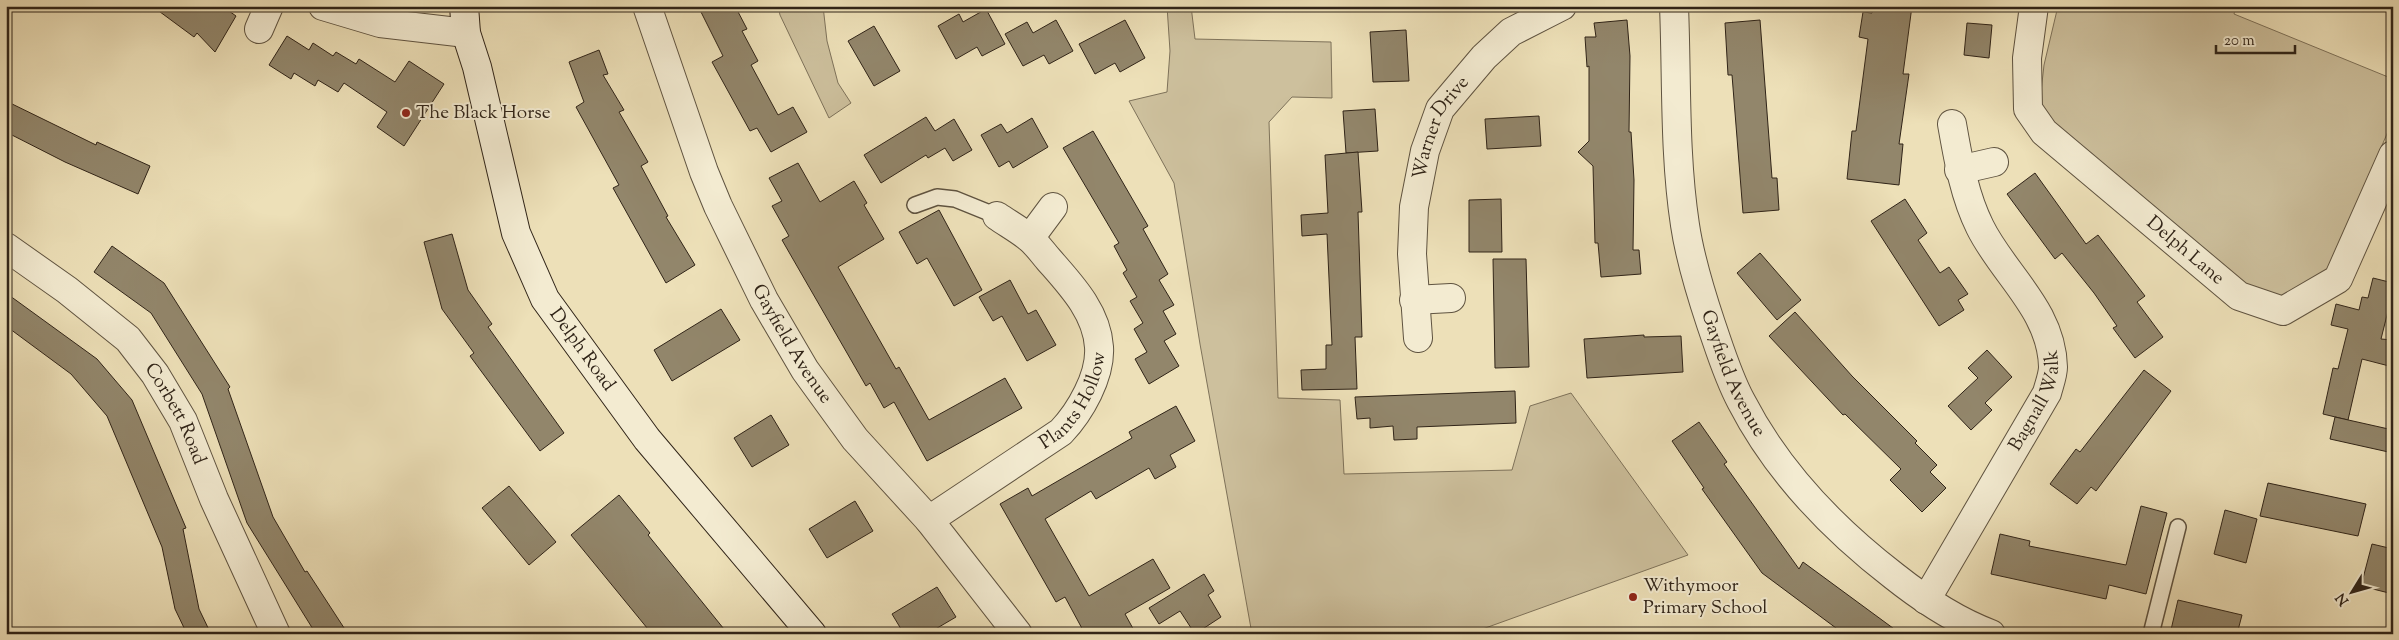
<svg xmlns="http://www.w3.org/2000/svg" width="2399" height="640" font-family="'Sorts Mill Goudy',serif">
<rect width="100%" height="100%" fill="#ede0b8"/>
<filter id="stains"><feTurbulence type="fractalNoise" baseFrequency=".004" numOctaves="4"/><feColorMatrix values="0 0 0 0 .2 0 0 0 0 .09 0 0 0 0 .02 0 0 0 .5 -.17"/></filter>
<radialGradient id="worn" r=".72"><stop offset=".6" stop-color="#630" stop-opacity="0"/><stop offset="1" stop-color="#630" stop-opacity=".3"/></radialGradient>
<!-- green -->
<g fill="#cdc09d" stroke="#7e725a">
<polygon points="778,6 823,6 827,41 838,83 851,103 829,118 780,15"/>
<polygon points="1167,6 1191,6 1195,39 1331,42 1332,98 1292,97 1269,122 1278,398 1340,400 1344,474 1512,470 1530,406 1571,393 1688,555 1477,631 1474,634 1252,634 1200,344 1174,183 1129,101 1167,92 1170,51"/>
<polygon points="2058,6 2236,6 2234,14 2393,79 2393,120 2325,277 2283,302 2247,286 2039,110 2044,65"/>
</g>
<!-- building -->
<g fill="#92866b" stroke="#302418">
<polygon points="152,6 222,6 236,16 215,52 197,33 194,37"/>
<polygon points="698,6 735,6 747,29 742,31 758,61 751,65 778,115 793,107 807,132 771,152 757,128 750,131 712,62 723,56"/>
<polygon points="1873,6 1912,6 1903,74 1909,74 1899,144 1903,144 1899,185 1847,179 1852,131 1856,131 1868,39 1859,37 1863,12 1872,13"/>
<polygon points="986,9 1005,44 982,56 977,47 956,59 938,26 959,14 963,22"/>
<polygon points="1056,20 1073,51 1049,64 1044,55 1023,66 1005,34 1027,22 1033,33"/>
<polygon points="1125,20 1145,58 1120,72 1115,63 1095,74 1079,44"/>
<polygon points="1627,20 1630,56 1629,132 1631,132 1634,180 1633,250 1639,250 1641,274 1601,277 1598,243 1595,243 1593,166 1578,152 1589,141 1589,66 1587,67 1585,37 1596,37 1594,23"/>
<polygon points="1760,20 1772,178 1777,178 1779,210 1743,213 1732,75 1728,75 1725,23"/>
<polygon points="1967,23 1992,25 1989,58 1964,55"/>
<polygon points="874,26 900,71 874,86 848,41"/>
<polygon points="1406,30 1409,81 1373,82 1370,32"/>
<polygon points="287,36 309,50 313,43 333,56 336,52 356,64 359,59 395,82 409,61 444,84 404,146 377,127 387,112 344,83 338,92 318,80 315,86 294,73 291,79 269,65"/>
<polygon points="599,50 608,74 603,75 624,110 619,112 648,162 641,166 668,216 666,217 695,265 666,283 613,188 619,185 576,107 584,102 569,62"/>
<polygon points="6,101 96,145 97,142 150,166 138,194 65,162 6,132"/>
<polygon points="1375,109 1378,151 1346,153 1343,111"/>
<polygon points="1539,116 1541,146 1487,149 1485,119"/>
<polygon points="926,117 935,131 954,119 972,150 953,161 945,148 928,158 926,155 881,183 864,155"/>
<polygon points="1032,118 1048,147 1013,168 1009,161 999,167 981,135 1001,124 1007,133"/>
<polygon points="1093,131 1148,226 1143,229 1168,274 1159,280 1174,305 1163,311 1176,334 1164,341 1179,366 1149,384 1135,359 1147,352 1134,329 1143,323 1130,301 1137,297 1123,273 1127,270 1114,246 1119,243 1063,148"/>
<polygon points="1358,152 1362,212 1358,212 1362,337 1355,337 1357,389 1302,390 1301,370 1326,369 1326,345 1332,345 1327,234 1302,236 1301,215 1328,213 1325,155"/>
<polygon points="798,163 820,202 854,181 867,203 864,205 884,239 838,267 896,369 899,367 929,420 1005,378 1022,408 927,461 894,402 884,408 870,383 866,386 782,240 789,236 772,206 782,201 769,178"/>
<polygon points="2035,173 2086,244 2098,235 2145,296 2137,302 2163,337 2135,358 2113,328 2117,326 2094,293 2062,253 2055,259 2007,194"/>
<polygon points="1501,199 1502,252 1469,252 1469,200"/>
<polygon points="1905,199 1927,233 1918,240 1940,273 1949,267 1968,294 1958,300 1964,310 1939,326 1871,221"/>
<polygon points="939,210 982,290 954,306 927,258 917,264 899,232"/>
<polygon points="452,234 468,290 492,324 488,327 564,433 540,451 470,356 474,353 442,309 424,242"/>
<polygon points="112,246 164,283 230,387 228,389 273,517 305,572 307,571 348,634 316,634 247,523 202,394 151,313 94,272"/>
<polygon points="1760,253 1801,300 1777,320 1737,273"/>
<polygon points="1493,259 1526,259 1529,367 1495,368"/>
<polygon points="2373,278 2393,283 2393,291 2381,339 2393,340 2393,367 2362,359 2348,420 2323,414 2333,368 2338,369 2348,329 2331,325 2336,304 2359,310 2362,297 2368,298"/>
<polygon points="1010,280 1028,314 1036,310 1056,345 1027,361 1002,316 993,321 979,297"/>
<polygon points="6,293 97,359 132,400 186,528 183,529 199,609 211,634 187,634 175,609 162,547 107,416 71,374 6,326"/>
<polygon points="721,309 740,340 672,381 654,350"/>
<polygon points="1795,312 1852,376 1917,441 1915,443 1937,465 1930,472 1946,488 1922,512 1890,480 1901,469 1845,414 1843,415 1769,336"/>
<polygon points="1644,335 1644,337 1681,336 1683,372 1587,378 1584,339"/>
<polygon points="1987,350 2012,377 1985,403 1992,410 1971,430 1948,406 1978,378 1968,368"/>
<polygon points="2144,370 2171,391 2096,491 2091,487 2077,504 2050,484 2076,449 2080,452"/>
<polygon points="1515,391 1516,423 1417,427 1417,439 1394,440 1393,426 1370,428 1370,418 1357,419 1355,397"/>
<polygon points="1176,406 1195,441 1170,455 1176,467 1155,479 1149,468 1096,499 1091,491 1045,519 1089,596 1153,559 1170,588 1125,614 1136,634 1085,634 1065,597 1056,602 1000,504 1028,488 1032,496 1132,438 1129,432"/>
<polygon points="771,415 789,445 752,467 734,438"/>
<polygon points="2335,417 2393,430 2393,453 2330,439"/>
<polygon points="1699,422 1727,462 1724,464 1799,569 1803,562 1901,634 1844,634 1762,573 1702,489 1704,488 1672,441"/>
<polygon points="2268,483 2366,504 2358,536 2260,516"/>
<polygon points="509,486 556,542 529,565 482,508"/>
<polygon points="619,495 650,533 648,535 728,634 652,634 571,535"/>
<polygon points="855,501 873,531 827,558 809,529"/>
<polygon points="2141,506 2167,513 2146,594 2109,585 2106,599 1991,574 2000,534 2030,541 2029,546 2126,565"/>
<polygon points="2225,510 2257,519 2246,563 2214,554"/>
<polygon points="2372,544 2393,549 2393,594 2361,586"/>
<polygon points="1204,574 1214,591 1208,595 1221,617 1195,634 1180,611 1159,624 1149,608"/>
<polygon points="937,587 956,617 927,634 904,634 892,614"/>
<polygon points="2178,600 2242,615 2237,634 2170,634"/>
</g>
<g fill="none" stroke-linecap="round" stroke-linejoin="round">
<!-- service casing -->
<g stroke="#5f5340" stroke-width="18">
<g id="service">
<polyline points="915,205 937,197 955,199 997,216"/>
<polyline points="2151,634 2178,527"/>
</g>
</g>
<!-- minor casing -->
<g stroke="#5f5340" stroke-width="30">
<g id="minor">
<polyline points="323,6 380,23 466,33"/>
<path id="s1" d="M647,6L704,172L718,206L764,300L805,370L855,439L929,520L1018,634"/>
<path id="s2" d="M1674,6C1677,79 1674,153 1685,225C1690,259 1700,291 1711,324C1720,350 1728,377 1741,401C1777,471 1833,529 1894,576C1923,599 1956,621 1991,634"/>
<path id="s3" d="M2034,6L2027,58L2028,109L2044,132L2239,296L2283,311L2338,279L2393,155"/>
<polyline points="259,29 269,6"/>
<polyline points="1959,170 1994,162"/>
<polyline points="1030,238 1053,207"/>
<path id="s4" d="M6,247L67,290L128,339L155,374L183,421L214,499L276,634"/>
<polyline points="1414,300 1451,298"/>
<path id="s5" d="M1418,338L1412,254L1414,207L1425,151L1440,109L1484,57L1511,32L1562,6"/>
<path id="s6" d="M929,520L1061,432C1080,412 1101,376 1099,347C1097,312 1070,284 1049,260C1042,252 1036,243 1028,237C1018,229 1007,223 997,216"/>
<path id="s7" d="M1926,600L2047,393C2049,385 2053,375 2053,367C2052,310 2003,274 1980,227C1964,195 1958,158 1952,124"/>
</g>
</g>
<!-- secondary casing -->
<g stroke="#302418" stroke-width="30">
<g id="secondary">
<path id="s8" d="M464,6L466,33L477,67L516,233L545,299L647,439L812,634"/>
</g>
</g>
<!-- service -->
<use href="#service" stroke="#f3ebd1" stroke-width="15"/>
<!-- minor -->
<use href="#minor" stroke="#f3ebd1" stroke-width="28"/>
<!-- secondary -->
<use href="#secondary" stroke="#f3ebd1" stroke-width="28"/>
</g>
<!-- markers -->
<g fill="#8f2418" stroke="#f3ebd1" stroke-width="2">
<circle cx="406" cy="113" r="5"/>
<circle cx="1633" cy="597" r="5"/>
</g>
<g text-anchor="middle" dominant-baseline="central" stroke-width="4" stroke-linejoin="round" paint-order="stroke">
<!-- poi labels -->
<g font-size="19" fill="#302418" stroke="#f3ebd1" text-anchor="start">
<text x="416" y="113">The Black Horse</text>
<text x="1643" y="586">Withymoor<tspan x="1643" dy="22">Primary School</tspan></text>
</g>
<!-- street labels -->
<g font-size="19" fill="#302418" stroke="#f3ebd1">
<text stroke="none"><textPath href="#s5" startOffset="216">Warner Drive</textPath></text>
<text stroke="none"><textPath href="#s3" startOffset="316">Delph Lane</textPath></text>
<text stroke="none"><textPath href="#s1" startOffset="369">Gayfield Avenue</textPath></text>
<text stroke="none"><textPath href="#s8" startOffset="368">Delph Road</textPath></text>
<text stroke="none"><textPath href="#s2" startOffset="376">Gayfield Avenue</textPath></text>
<text stroke="none"><textPath href="#s6" startOffset="192">Plants Hollow</textPath></text>
<text stroke="none"><textPath href="#s7" startOffset="229">Bagnall Walk</textPath></text>
<text stroke="none"><textPath href="#s4" startOffset="242">Corbett Road</textPath></text>
</g>
</g>
<!-- margin -->
<rect width="2399" height="640" fill="none" stroke="#ede0b8" stroke-width="25"/>
<rect x="8" y="8" width="2384" height="625" fill="none" stroke="#302418" stroke-width="2.5"/>
<rect x="12" y="12" width="2374" height="615" fill="none" stroke="#302418"/>
<!-- north arrow -->
<g transform="translate(2352 592) rotate(233)" stroke="#f3ebd1" stroke-width="4" paint-order="stroke">
<path d="M0-4L9 19L0 12L-9 19Z" fill="#302418"/>
<text y="-8" font-size="14" font-weight="bold" text-anchor="middle" fill="#302418">N</text>
</g>
<!-- scale -->
<path d="M2216 45v8h79v-8" fill="none" stroke="#302418" stroke-width="2.5"/>
<text x="2224" y="45" font-size="15" fill="#302418" stroke="#f3ebd1" stroke-width="4" paint-order="stroke">20 m</text>
<rect width="100%" height="100%" filter="url(#stains)"/>
<rect width="100%" height="100%" fill="url(#worn)"/>
</svg>
